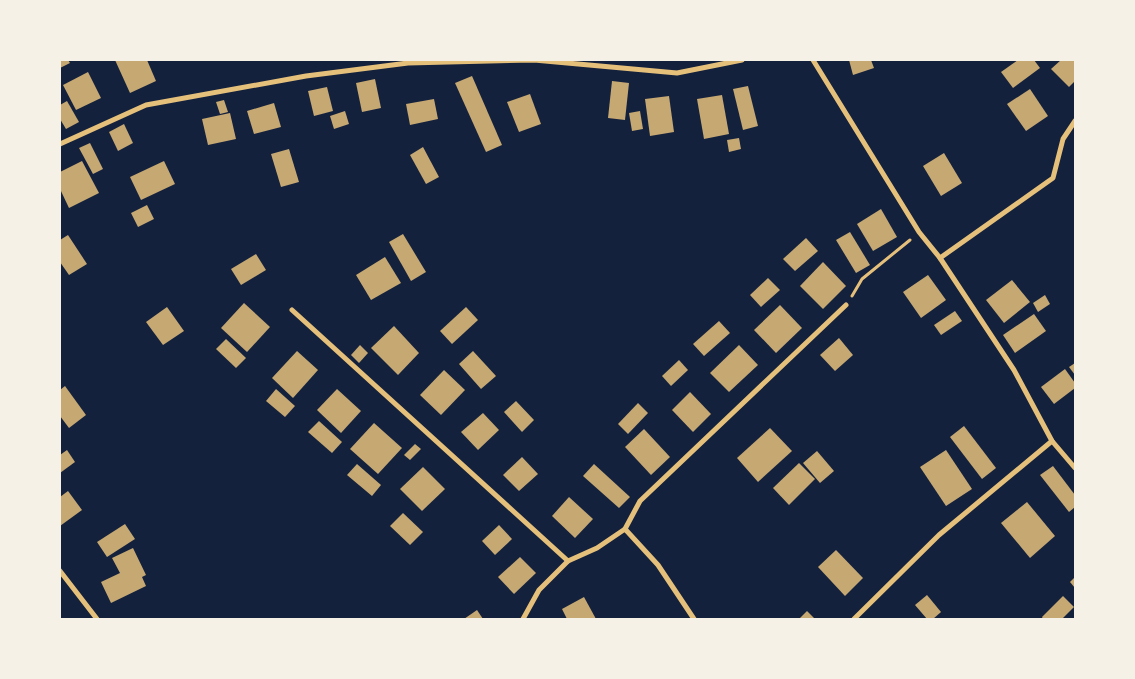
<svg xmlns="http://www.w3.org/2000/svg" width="1135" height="679" font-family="'Noto Sans',sans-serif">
<rect width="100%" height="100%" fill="#14213d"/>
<!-- building -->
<g fill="#c6a872">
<polygon points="60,60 68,60 70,63 60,68"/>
<polygon points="115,60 147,60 156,81 130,93"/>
<polygon points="849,60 871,60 874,68 853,75"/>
<polygon points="1018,60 1034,60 1040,68 1013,88 1001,72"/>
<polygon points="1061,60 1075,60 1075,81 1069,87 1051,69"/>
<polygon points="88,72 101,98 76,110 63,85"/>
<polygon points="472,76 502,145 486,152 455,83"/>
<polygon points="375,79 381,108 362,112 356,83"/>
<polygon points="612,81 629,83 625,120 608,118"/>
<polygon points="748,86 758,126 743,130 733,89"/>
<polygon points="327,87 333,111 314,116 308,91"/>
<polygon points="1030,89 1048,116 1026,131 1007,104"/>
<polygon points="530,94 541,124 519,132 507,102"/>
<polygon points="722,95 729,134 704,139 697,99"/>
<polygon points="669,96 674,132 650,136 645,99"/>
<polygon points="434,99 438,119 410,125 406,104"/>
<polygon points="224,100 228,112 220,114 216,102"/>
<polygon points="67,101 79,122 66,129 60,119 60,105"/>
<polygon points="274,103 281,127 254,134 247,111"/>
<polygon points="345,111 349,124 334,129 330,116"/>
<polygon points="640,111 643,129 632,131 629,113"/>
<polygon points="230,113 236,139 208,145 202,119"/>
<polygon points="124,124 133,143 118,151 109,132"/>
<polygon points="739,138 741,149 729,152 727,140"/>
<polygon points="90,143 103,169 93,174 79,148"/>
<polygon points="423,147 439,177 426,184 410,155"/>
<polygon points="289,149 299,182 281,187 271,154"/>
<polygon points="944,153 962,183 941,196 923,166"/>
<polygon points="82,161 99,193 69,208 60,189 60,172"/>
<polygon points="164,161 175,184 141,200 130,177"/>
<polygon points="147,205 154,219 138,227 131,213"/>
<polygon points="881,209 897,237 873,251 857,224"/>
<polygon points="850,232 870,265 856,273 836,240"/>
<polygon points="403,234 426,272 411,281 389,242"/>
<polygon points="68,235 87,264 69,275 60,262 60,240"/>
<polygon points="806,238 818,251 795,271 783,259"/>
<polygon points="256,254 266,270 241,285 231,269"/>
<polygon points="385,257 401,283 371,300 356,275"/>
<polygon points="823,262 846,286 823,309 800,286"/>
<polygon points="928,275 946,300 921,318 903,292"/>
<polygon points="768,278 780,290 761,307 750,295"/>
<polygon points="1012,280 1030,302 1004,323 986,300"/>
<polygon points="1045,295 1050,304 1038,312 1033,303"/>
<polygon points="244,303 270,327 247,352 221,328"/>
<polygon points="780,305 802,328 776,353 754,330"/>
<polygon points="167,307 184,331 163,345 146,322"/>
<polygon points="466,307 478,320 452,344 440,331"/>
<polygon points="955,311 962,321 941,335 934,325"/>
<polygon points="1034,314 1046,331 1015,353 1003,335"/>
<polygon points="719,321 730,333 704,356 693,344"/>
<polygon points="394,326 419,353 398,375 371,348"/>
<polygon points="839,338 853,355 835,371 820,355"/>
<polygon points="226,339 246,358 236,368 216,349"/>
<polygon points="360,345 368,353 359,363 351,355"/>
<polygon points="739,345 758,365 729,392 710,373"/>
<polygon points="297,351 318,370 293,398 272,378"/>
<polygon points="473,351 496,376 481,389 459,364"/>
<polygon points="679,360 688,370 671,386 662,376"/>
<polygon points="1075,363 1075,375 1069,367"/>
<polygon points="1065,369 1075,383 1075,388 1054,404 1041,387"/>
<polygon points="444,370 465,390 441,415 420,395"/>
<polygon points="65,386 86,415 69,428 60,416 60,390"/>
<polygon points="276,389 295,406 285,417 266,401"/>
<polygon points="337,389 361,411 341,433 317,410"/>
<polygon points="690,392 711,414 693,432 672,410"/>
<polygon points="516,401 534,420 522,432 504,412"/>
<polygon points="638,403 648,413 628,434 618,424"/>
<polygon points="483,413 499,430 478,450 461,432"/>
<polygon points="319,421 342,442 332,453 308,432"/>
<polygon points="374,423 402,448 378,474 350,449"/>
<polygon points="964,426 996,468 982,479 950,437"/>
<polygon points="770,428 792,451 758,482 737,458"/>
<polygon points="644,429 670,457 651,475 625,447"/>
<polygon points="415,444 421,449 410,460 404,455"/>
<polygon points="67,450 75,462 60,473 60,455"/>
<polygon points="946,450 972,489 946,506 920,467"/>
<polygon points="817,451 834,471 820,483 803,463"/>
<polygon points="522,457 538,474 519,491 503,475"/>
<polygon points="799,463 815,479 789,505 773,488"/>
<polygon points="357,464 381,485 372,496 347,475"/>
<polygon points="594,464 630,497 619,508 583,476"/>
<polygon points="1053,466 1075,495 1075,507 1069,512 1040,475"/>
<polygon points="423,467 445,489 422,511 400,489"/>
<polygon points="68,491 82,510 60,526 60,497"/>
<polygon points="569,497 593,519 575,538 552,516"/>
<polygon points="1027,502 1055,536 1030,558 1001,523"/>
<polygon points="403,513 423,532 410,545 390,526"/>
<polygon points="125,524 135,539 107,557 97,542"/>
<polygon points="499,525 512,539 495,555 482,541"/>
<polygon points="133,548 146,575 142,577 146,586 111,603 101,582 120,573 112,558"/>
<polygon points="836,550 863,578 845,596 818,567"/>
<polygon points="520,557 536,573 514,594 498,577"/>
<polygon points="1075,577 1075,588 1070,582"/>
<polygon points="927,595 941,612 933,619 927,619 915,605"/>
<polygon points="1063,596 1074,607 1062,619 1043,619 1042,617"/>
<polygon points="584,597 596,619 567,619 562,609"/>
<polygon points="477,610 483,619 464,619"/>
<polygon points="807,611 815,619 799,619"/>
</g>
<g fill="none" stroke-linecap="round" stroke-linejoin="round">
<!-- path -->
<polyline stroke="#e5c07b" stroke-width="3" points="852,296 862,279 910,240"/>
<!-- minor -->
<g stroke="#e5c07b" stroke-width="5">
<polyline points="813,60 919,232 940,258 1014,370 1052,441 1075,468"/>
<polyline points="60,144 146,105 306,76 408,63 534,60 677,73 742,60"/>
<polyline points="940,258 1053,178 1063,139 1075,121"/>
<polyline points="292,310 568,561 597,548 625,529 658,565 694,619"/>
<polyline points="625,529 640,501 846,305"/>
<polyline points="60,571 97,619"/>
<polyline points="523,619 539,590 568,561"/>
<polyline points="854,619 939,535 1052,441"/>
</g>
</g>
<!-- border -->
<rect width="1135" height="679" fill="none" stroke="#f6f1e7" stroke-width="122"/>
</svg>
